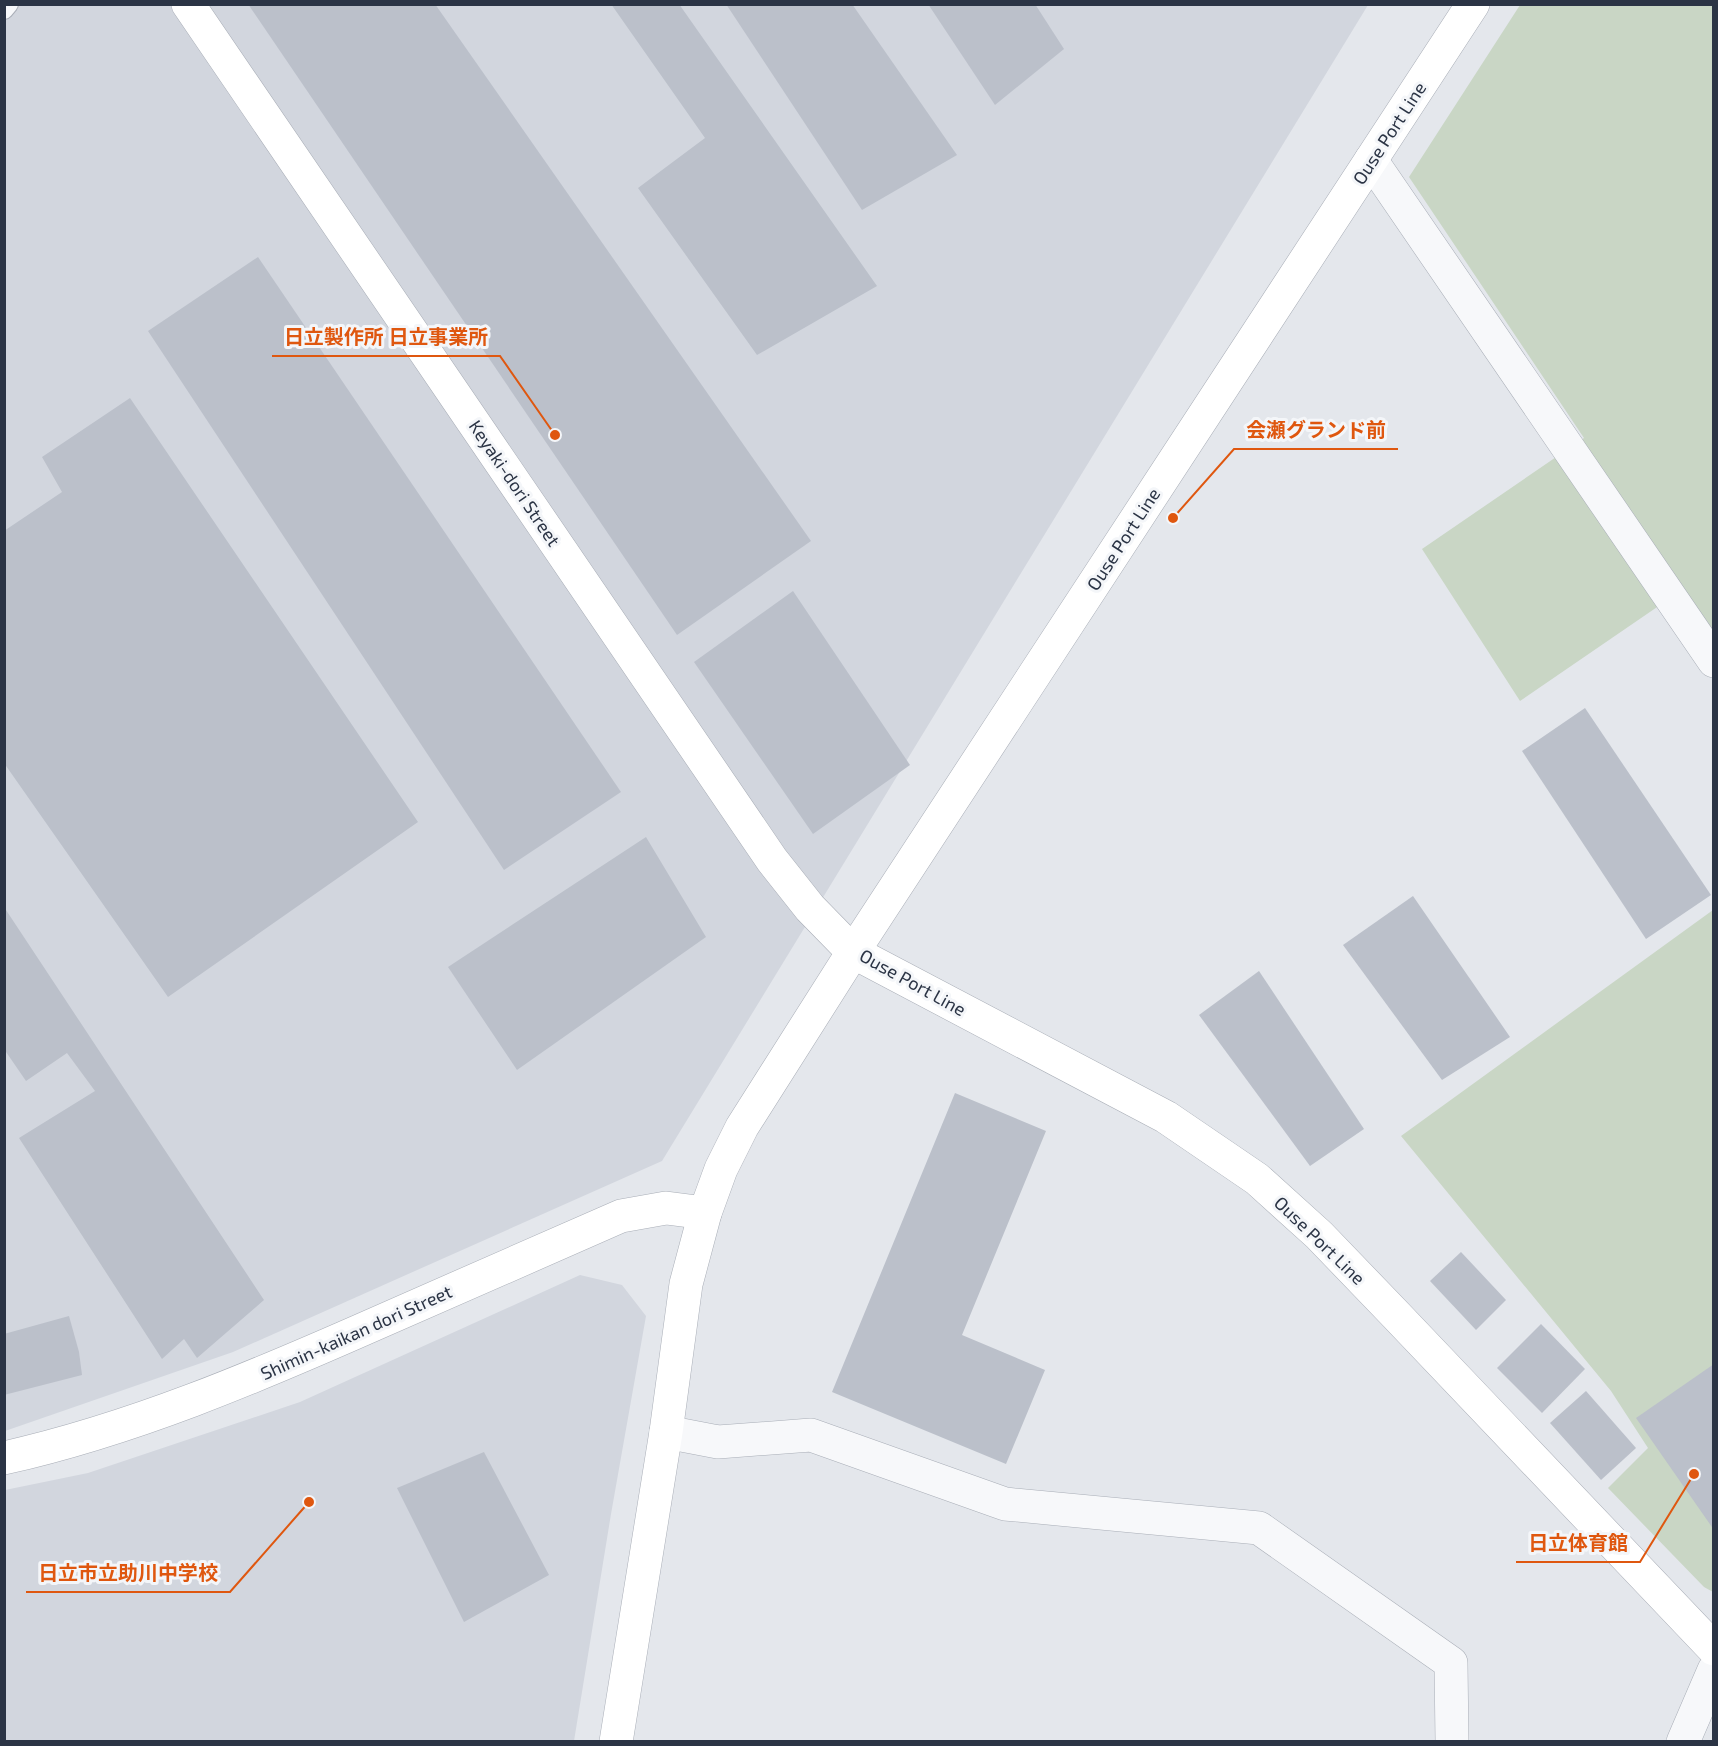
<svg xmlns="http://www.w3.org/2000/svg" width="1718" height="1746" font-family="'Exo 2','Noto Sans JP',sans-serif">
<rect width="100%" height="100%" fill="#e4e7ec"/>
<!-- built -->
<g fill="#d2d6de">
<polygon points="4,5 1368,5 662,1161 233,1352 5,1431"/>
<polygon points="580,1275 622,1285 646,1316 611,1514 574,1741 5,1742 5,1490 88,1473 300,1402"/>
</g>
<!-- green -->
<g fill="#c9d6c5">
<polygon points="1520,5 1713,5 1713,637 1682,590 1520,701 1422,549 1584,438 1409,177"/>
<polygon points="1713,910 1713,1592 1704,1587 1608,1488 1648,1448 1611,1391 1401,1136"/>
</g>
<!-- building -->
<g fill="#bbc0ca">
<polygon points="248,4 435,4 811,541 677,635"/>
<polygon points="611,4 679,4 877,286 757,355 638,188 705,138"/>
<polygon points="726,4 852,4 957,155 862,210"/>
<polygon points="928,4 1035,4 1064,49 995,105"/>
<polygon points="258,257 621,792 504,870 148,331"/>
<polygon points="130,398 418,822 168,997 4,763 4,531 62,492 42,457"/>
<polygon points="793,591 910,765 813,834 694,662"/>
<polygon points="1585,708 1711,895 1646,939 1522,751"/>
<polygon points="646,837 706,937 517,1070 448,967"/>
<polygon points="1413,896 1510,1037 1442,1080 1343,945"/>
<polygon points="4,907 264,1300 197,1358 184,1339 162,1359 19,1138 95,1091 67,1053 26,1081 4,1049"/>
<polygon points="1259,971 1364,1129 1310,1166 1199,1015"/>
<polygon points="955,1093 1046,1131 962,1335 1045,1370 1006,1464 832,1392"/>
<polygon points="1461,1252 1506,1300 1476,1330 1430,1281"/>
<polygon points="69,1316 79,1352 82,1375 4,1395 4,1334"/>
<polygon points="1541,1324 1585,1369 1542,1413 1497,1368"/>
<polygon points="1714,1364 1714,1530 1636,1418"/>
<polygon points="1586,1391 1636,1448 1601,1480 1550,1423"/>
<polygon points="484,1452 549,1575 464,1622 397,1488"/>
</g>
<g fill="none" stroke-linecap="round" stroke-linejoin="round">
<!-- lane casing -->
<g stroke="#a9aeb7" stroke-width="20">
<polyline id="lane" points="4,10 9,4"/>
</g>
<!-- street casing -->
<g stroke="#a9aeb7" stroke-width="34">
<g id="street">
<polyline points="1371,160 1714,661"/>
<polyline points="666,1432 718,1442 811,1435 1005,1504 1259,1528 1451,1663 1452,1742"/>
<polyline points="1683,1742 1714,1670"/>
</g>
</g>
<!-- secondary casing -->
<g stroke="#a9aeb7" stroke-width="34">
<g id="secondary">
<polyline points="188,4 772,860 810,908 853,952 1166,1117 1257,1179 1319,1235 1396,1315 1714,1649"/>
<path d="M4,1458C133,1429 255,1377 375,1324C457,1288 539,1252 621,1216L666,1208L705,1213"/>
<polyline points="616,1742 666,1432 686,1284 705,1213 721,1169 742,1127 853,952 1473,4"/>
</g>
</g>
<!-- lane -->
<use href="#lane" stroke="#f7f8fa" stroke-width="18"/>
<!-- street -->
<use href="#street" stroke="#f7f8fa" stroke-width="33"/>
<!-- secondary -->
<use href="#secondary" stroke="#fff" stroke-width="33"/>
</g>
<g text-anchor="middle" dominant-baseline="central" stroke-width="6" stroke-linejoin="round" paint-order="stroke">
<!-- street labels -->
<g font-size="18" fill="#2b3445" stroke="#f4f6f9">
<text transform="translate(1389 133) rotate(-57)">Ouse Port Line</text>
<text transform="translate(515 483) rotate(56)">Keyaki-dori Street</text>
<text transform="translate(1123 539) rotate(-57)">Ouse Port Line</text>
<text transform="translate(913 982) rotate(29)">Ouse Port Line</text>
<text transform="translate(1320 1240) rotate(44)">Ouse Port Line</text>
<text transform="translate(356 1332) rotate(-24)">Shimin-kaikan dori Street</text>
</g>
</g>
<!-- callouts -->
<path fill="none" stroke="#df570f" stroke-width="2" d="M555 435L500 356H272M1173 518L1234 449H1398M1694 1474L1640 1562H1516M309 1502L230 1592H26"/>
<g fill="#df570f" stroke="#f4f6f9" stroke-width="2">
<circle cx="555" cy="435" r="6"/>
<circle cx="1173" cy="518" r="6"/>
<circle cx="1694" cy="1474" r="6"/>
<circle cx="309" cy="1502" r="6"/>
</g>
<g font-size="20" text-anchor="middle" font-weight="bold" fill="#df570f" stroke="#f4f6f9" stroke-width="6" stroke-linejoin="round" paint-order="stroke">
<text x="386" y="344">日立製作所 日立事業所</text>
<text x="1316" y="437">会瀬グランド前</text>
<text x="1578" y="1550">日立体育館</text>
<text x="128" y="1580">日立市立助川中学校</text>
</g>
<!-- border -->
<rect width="1718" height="1746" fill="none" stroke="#2b3445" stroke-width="12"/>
</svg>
